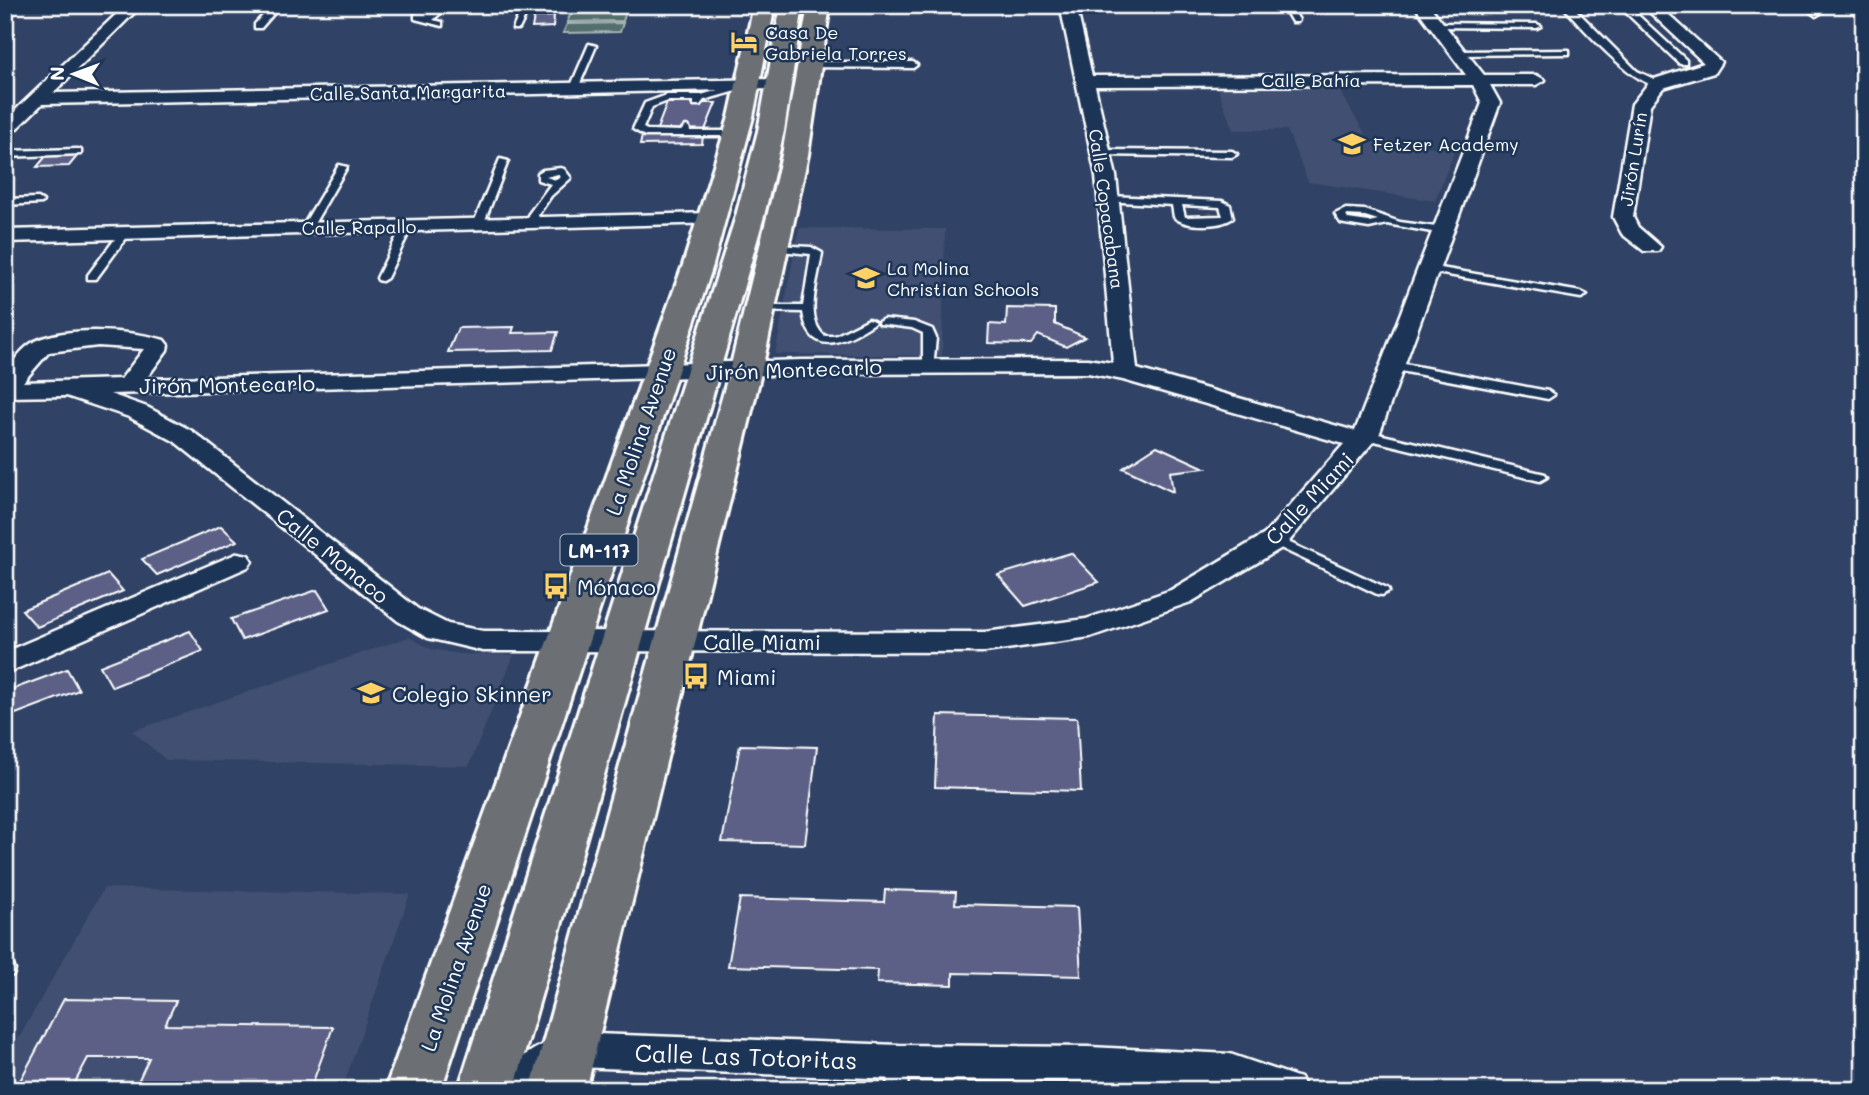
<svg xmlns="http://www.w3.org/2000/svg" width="1869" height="1095" font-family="Mali,sans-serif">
<rect width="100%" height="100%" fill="#304265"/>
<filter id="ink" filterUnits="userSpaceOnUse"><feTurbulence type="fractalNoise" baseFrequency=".0143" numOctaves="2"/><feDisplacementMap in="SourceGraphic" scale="14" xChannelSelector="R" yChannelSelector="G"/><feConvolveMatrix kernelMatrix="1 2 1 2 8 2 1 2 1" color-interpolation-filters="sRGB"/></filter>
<g filter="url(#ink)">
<!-- built -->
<g fill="#414f72">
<polygon points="1336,85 1368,138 1455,150 1435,201 1308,182 1287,130 1233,130 1217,86"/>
<polygon points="799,228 945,229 942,356 775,354"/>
<polygon points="409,637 431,649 460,654 514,655 469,766 166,760 132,731"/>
<polygon points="104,888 410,894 342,1090 5,1090 5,1062"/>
</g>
<!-- green -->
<g fill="#536e6c" stroke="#a9b6b6" stroke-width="2">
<polygon points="626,12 623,21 567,22 571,13"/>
<polygon points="623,23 620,32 563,33 567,24"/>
</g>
<!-- building -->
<g fill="#5b6086" stroke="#fff" stroke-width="2">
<polygon points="554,16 553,27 532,28 534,17"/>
<polygon points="667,103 716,103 705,130 657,129"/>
<polygon points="642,136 703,136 702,144 640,145"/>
<polygon points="78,155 69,166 37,167 46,156"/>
<polygon points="1007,308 1055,309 1055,324 1085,337 1066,347 1038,335 1031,344 988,343 989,324 1006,325"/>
<polygon points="514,327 512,333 558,332 552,350 448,352 458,328"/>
<polygon points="1157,446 1205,468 1170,472 1173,492 1123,468"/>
<polygon points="221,526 237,541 157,575 142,559"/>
<polygon points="1071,553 1099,582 1025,606 998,575"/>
<polygon points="108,574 123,591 37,627 22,610"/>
<polygon points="317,590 329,609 242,640 231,619"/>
<polygon points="190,631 203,651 112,687 100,666"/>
<polygon points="67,669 79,690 5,718 5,692"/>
<polygon points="938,715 1077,718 1081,791 935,787"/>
<polygon points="740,745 817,747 805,844 722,842"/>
<polygon points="885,890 956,892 955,904 1077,907 1081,976 953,973 953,985 877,983 878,970 728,966 740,898 884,902"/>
<polygon points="64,999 176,1001 165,1025 333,1027 310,1090 134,1090 149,1058 88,1058 71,1090 15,1090"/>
</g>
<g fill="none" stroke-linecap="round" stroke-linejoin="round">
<!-- lane casing -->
<g stroke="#fff" stroke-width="5">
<g id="lane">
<polygon points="273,5 281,5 261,28 255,28 255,24"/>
<polygon points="523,5 531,5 519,29 513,29"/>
<polygon points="1282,5 1290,5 1299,20 1298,22 1292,22"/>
<path d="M1562,5H1571L1637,71L1660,82V86C1634,87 1580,25 1562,5Z"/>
<polygon points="1618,5 1627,5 1686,60 1686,64 1680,64"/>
<polygon points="431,8 443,11 433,20 442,22 442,26 415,19 415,14"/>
<polygon points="1436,23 1537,24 1541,26 1537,28 1433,27 1433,23"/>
<polygon points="589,44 596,46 578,88 571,90 570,88"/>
<polygon points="1569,50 1569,54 1566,54 1457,55 1453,53 1457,51"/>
<polygon points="810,62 913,62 917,65 913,68 807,67 807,63"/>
<polygon points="747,82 750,83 750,87 704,100 700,105 694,105 694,101 668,101 652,107 643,128 647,130 681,131 686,126 689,127 690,131 736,131 739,132 739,136 645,136 633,129 645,103 667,95 701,95"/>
<polygon points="78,149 81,150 81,154 5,157 5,151"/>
<polygon points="1101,150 1232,151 1237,154 1232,157 1098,155 1096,153"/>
<polygon points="500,159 508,161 483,225 474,227 473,225"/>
<polygon points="339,165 347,167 310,231 302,231 301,229"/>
<path d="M561,168L564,169L571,178L551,196L538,215L541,223L540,225H532L528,215L551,184L538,180V173L543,170ZM558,174L561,177L556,180L546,177Z"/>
<path d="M1109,196L1222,201L1230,205L1233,218C1221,227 1185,228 1174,217L1172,205L1105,201L1104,199ZM1182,205L1220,207L1223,216L1185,217Z"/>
<polygon points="38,198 43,201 42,203 5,205 5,199"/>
<path d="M1346,209L1365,210L1400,222L1443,228L1448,231L1443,234L1387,224L1369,228L1345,224L1341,223L1335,214ZM1346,215L1365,216L1378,220L1369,222L1348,219Z"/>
<polygon points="407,223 412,226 387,278 382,281 378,280 377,278 402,226"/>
<polygon points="125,230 130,233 96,279 88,279 88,275 121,231"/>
<path d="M774,245L811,247L822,253C819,276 803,319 825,336H835L869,319L875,322L873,324C845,342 810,360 803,312L756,311V307L760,306H803L811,254L770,250V246Z"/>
<polygon points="1429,266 1581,292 1587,295 1581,298 1425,271 1425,267"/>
<polygon points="884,319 914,322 932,329 936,338 933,369 925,369 923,366 923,333 912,328 880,324 878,322"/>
<polygon points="1394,362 1548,391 1554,395 1548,399 1390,369 1390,363"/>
<polygon points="1366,431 1545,474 1547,477 1540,481 1362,438 1360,435 1362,432"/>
<polygon points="1275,536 1387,588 1389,591 1382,595 1377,594 1270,543 1268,540"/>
<polygon points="5,962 13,965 15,970 13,975 6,978"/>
<polygon points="899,1054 906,1056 909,1062 907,1090 887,1090 889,1062 892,1056"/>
</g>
</g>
<!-- street casing -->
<g stroke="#fff" stroke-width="5">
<g id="street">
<polygon points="126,5 142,5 53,93 778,79 787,84 778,89 42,104 11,134 5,135 5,120"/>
<path d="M1060,5H1076L1092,76L1466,75L1414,5H1429L1484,75H1536L1545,80L1536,85H1490L1500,103L1379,435L1285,546L1191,602L1090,637L985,652L483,651L428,638L398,621L174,441L129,417L66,396L5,397V373C13,362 22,348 35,341C67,326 131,330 164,340L168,345L167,350L146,379L802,360L1088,359L1113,363L1096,176ZM1473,85L1482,103L1355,431L1137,369L1116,176L1095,86ZM98,346L144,349L121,379L23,382L49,352ZM1088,373L1123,380L1344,444L1265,534L1171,590L1086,619L985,632L483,631L448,624L418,609L192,431L147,407L110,394L802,374Z"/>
<polygon points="1642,5 1658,5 1721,62 1714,73 1663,88 1650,105 1633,217 1638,227 1661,247 1658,251 1644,251 1622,234 1613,217 1632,104 1651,80 1704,63"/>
<polygon points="1801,5 1818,5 1824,11 1816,16"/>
<polygon points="713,213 720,215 723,219 720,223 5,242 5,230"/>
<polygon points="238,553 248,555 252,561 248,567 5,674 5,652"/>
<path d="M568,1033L899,1045L1089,1047L1230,1054L1300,1078L1306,1090H1235L1089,1081L899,1079L575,1067L541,1090H488C498,1068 545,1041 568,1033Z"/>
</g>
</g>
<!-- primary casing -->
<g stroke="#fff" stroke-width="6">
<g id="primary">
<polygon points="754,5 775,5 753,117 713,265 441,1090 385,1090 683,265 729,117"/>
<polygon points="781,5 803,5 784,131 764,216 514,1090 458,1090 736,216 758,131"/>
<polygon points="808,5 830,5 808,155 762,369 586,1090 530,1090 730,369 782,155"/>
</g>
</g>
<!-- lane -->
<use href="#lane" fill="#1d3557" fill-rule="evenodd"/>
<!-- street -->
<use href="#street" fill="#1d3557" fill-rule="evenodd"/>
<!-- primary -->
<use href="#primary" fill="#6c6f75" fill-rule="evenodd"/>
</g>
</g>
<!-- icons -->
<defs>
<g id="hotel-bare" transform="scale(2.1)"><path d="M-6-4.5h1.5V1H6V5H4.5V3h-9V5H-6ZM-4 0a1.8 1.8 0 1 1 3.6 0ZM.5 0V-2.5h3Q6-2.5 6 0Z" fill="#ffd166" stroke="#1d3557" stroke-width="2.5" paint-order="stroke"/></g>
<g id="school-bare" transform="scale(2.1)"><path d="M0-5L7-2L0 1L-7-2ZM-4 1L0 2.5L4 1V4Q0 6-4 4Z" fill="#ffd166" stroke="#1d3557" stroke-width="2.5" paint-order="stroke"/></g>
<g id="bus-bare" transform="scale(2.1)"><path d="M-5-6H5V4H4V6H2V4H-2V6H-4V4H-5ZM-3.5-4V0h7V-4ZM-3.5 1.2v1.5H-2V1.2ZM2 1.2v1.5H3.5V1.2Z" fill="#ffd166" stroke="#1d3557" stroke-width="2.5" paint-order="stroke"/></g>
</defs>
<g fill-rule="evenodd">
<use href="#hotel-bare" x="744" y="42"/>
<use href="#school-bare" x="1352" y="144"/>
<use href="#school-bare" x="866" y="278"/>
<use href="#bus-bare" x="556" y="586"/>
<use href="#bus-bare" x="696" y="676"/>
<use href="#school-bare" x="371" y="693"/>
</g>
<g text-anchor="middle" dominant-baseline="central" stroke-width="5" stroke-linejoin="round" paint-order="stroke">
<!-- far-poi labels -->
<g font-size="18" fill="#fff" stroke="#1d3557" text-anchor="start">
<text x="765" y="32">Casa De<tspan x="765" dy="21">Gabriela Torres</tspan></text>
<text x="1373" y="144">Fetzer Academy</text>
<text x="887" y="268">La Molina<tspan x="887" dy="21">Christian Schools</tspan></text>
</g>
<!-- far-street labels -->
<g font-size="18" fill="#fff" stroke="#1d3557">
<text x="1311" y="80">Calle Bahía</text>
<text transform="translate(408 92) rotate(-1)">Calle Santa Margarita</text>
<text transform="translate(1633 159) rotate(-81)">Jirón Lurín</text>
<text transform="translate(1107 209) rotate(82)">Calle Copacabana</text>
<text transform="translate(359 227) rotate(-1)">Calle Rapallo</text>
</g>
<!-- shield labels -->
<rect fill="#1d3557" stroke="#bbc2cd" stroke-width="2" x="560.5" y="534.5" width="77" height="31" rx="5"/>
<g font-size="19" font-weight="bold" fill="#fff">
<text x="599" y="550">LM-117</text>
</g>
<!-- street labels -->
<g font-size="21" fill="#fff" stroke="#1d3557">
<text transform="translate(794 369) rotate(-2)">Jirón Montecarlo</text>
<text transform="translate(227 384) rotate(-1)">Jirón Montecarlo</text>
<text transform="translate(640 431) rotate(-71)">La Molina Avenue</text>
<text transform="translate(1309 498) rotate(-47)">Calle Miami</text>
<text transform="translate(333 555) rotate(39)">Calle Monaco</text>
<text x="762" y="641">Calle Miami</text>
<text transform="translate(455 967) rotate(-71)">La Molina Avenue</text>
</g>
<!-- poi labels -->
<g font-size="21" fill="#fff" stroke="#1d3557" text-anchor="start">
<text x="577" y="586">Mónaco</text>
<text x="717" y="676">Miami</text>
<text x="392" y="693">Colegio Skinner</text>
</g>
<!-- near-street labels -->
<g font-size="24" fill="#fff" stroke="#1d3557">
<text transform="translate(746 1056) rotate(2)">Calle Las Totoritas</text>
</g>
</g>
<!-- margin -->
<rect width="1869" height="1095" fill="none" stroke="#1d3557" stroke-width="28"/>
<rect x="14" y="14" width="1841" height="1067" fill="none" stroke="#fff" stroke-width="2.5" filter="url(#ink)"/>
<!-- north arrow -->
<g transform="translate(74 74) rotate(271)" stroke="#1d3557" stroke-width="5" paint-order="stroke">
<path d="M0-5L12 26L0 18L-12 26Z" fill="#ffffff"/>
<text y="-10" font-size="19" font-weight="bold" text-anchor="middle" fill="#ffffff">N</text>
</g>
</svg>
